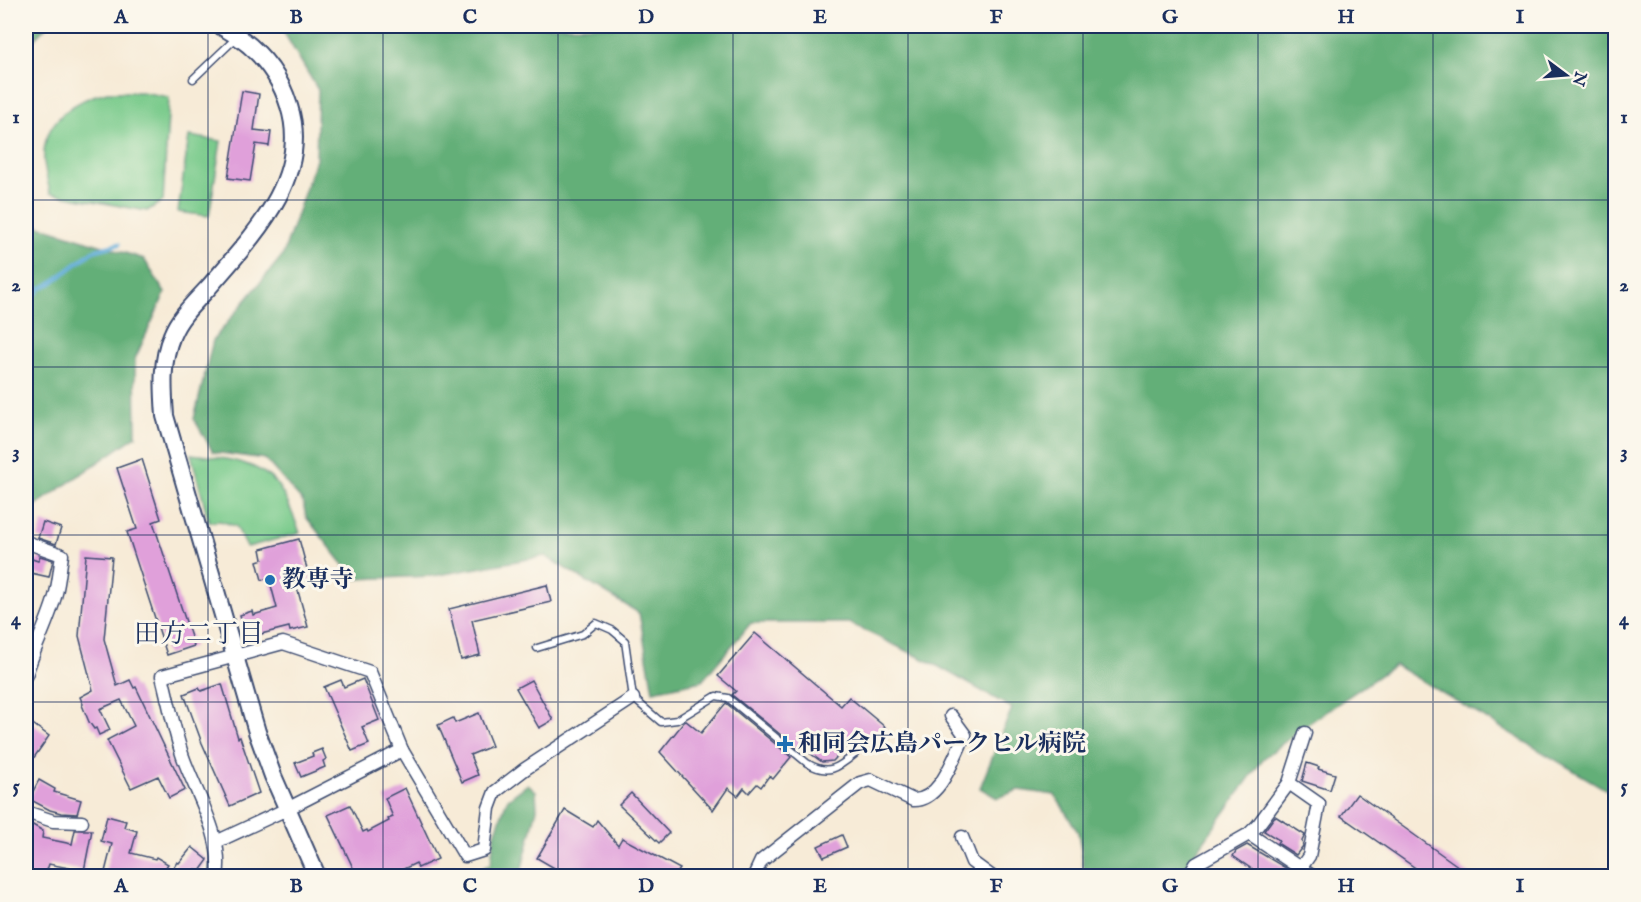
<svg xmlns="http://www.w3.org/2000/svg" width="1641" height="902" font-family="'IM FELL English','Noto Serif JP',serif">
<rect width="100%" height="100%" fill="#fbf7ec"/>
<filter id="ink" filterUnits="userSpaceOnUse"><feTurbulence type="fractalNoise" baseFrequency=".0167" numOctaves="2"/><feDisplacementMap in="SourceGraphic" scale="12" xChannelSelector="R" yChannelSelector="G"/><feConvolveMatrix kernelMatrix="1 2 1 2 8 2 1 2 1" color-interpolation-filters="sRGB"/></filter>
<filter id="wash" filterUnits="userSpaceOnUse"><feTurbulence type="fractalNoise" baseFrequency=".008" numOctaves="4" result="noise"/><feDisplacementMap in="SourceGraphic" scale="24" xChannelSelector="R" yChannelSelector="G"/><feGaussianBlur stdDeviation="1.35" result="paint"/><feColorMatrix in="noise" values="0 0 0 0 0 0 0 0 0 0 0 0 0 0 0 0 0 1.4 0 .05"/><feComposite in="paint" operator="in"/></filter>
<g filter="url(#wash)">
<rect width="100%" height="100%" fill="#f7ebd7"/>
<!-- green -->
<g fill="#7acb8c" stroke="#4a7d75" stroke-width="1.5">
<path d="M107,92H142L169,97L163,201L147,211L50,193C48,180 42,164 44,151C47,118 77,99 107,92Z"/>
<polygon points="189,136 221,141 209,216 178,212"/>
<path d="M191,454C220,458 259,460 278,486C288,500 294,517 300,533L247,547L236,526L220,521L209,522Z"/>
</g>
<!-- forest -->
<g fill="#63af78" stroke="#3f6f6b" stroke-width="1.5">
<polygon points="26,26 47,26 26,48"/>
<polygon points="280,26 1615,26 1615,795 1395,665 1305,726 1263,759 1179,876 1085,876 1078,832 1055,795 1019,790 997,798 980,788 1012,708 934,664 849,623 751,623 702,681 653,691 639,613 545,556 433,576 355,579 306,517 303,502 265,459 213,452 194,419 213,340 283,255 316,159 318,90"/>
<polygon points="26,216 36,225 144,259 165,293 135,359 136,436 26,512"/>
<path d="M528,784L536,791L537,809L521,872L518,876H410C423,872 441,868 454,867C471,866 473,877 491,863L494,837L507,800Z"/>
</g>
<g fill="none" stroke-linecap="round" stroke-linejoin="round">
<!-- stream -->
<g stroke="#62adda" stroke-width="4.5">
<polyline points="37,293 39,289 50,284 93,251 119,244"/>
<polyline points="26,306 30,291"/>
</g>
</g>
<g id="blocks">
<!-- building -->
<g fill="#e0a0da">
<polygon points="242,91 259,94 254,130 271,132 269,146 256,144 250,181 228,178"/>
<polygon points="142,459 161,519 153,522 194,646 167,655 127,532 137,529 117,468"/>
<polygon points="43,522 61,528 56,544 38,538"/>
<polygon points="299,539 310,580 296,584 308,627 290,631 289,627 257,635 254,622 243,626 240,615 252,611 253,615 277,608 269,578 262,580 257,561 263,559 261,549"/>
<polygon points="86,555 112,557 104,639 117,686 130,680 134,688 136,687 185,790 169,798 158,776 131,788 107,740 134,726 121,700 100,709 110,730 99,735 96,728 94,729 89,722 82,705 83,704 80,697 93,690 79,636"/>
<polygon points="40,556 53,560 49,577 26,572 26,557 38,561"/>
<polygon points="547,585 551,602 472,620 480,655 461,660 449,609"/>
<polygon points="755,633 841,706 849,697 885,727 863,752 851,742 833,761 822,762 800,746 798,749 732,695 736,691 718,676"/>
<polygon points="363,679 379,720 362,727 369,744 352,751 324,687 341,680 344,687"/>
<polygon points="531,680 553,720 539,728 516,688"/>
<polygon points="222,684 238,738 240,737 259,793 230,806 202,743 184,694 199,688 201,691"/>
<polygon points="726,703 791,757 773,779 769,776 761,787 757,784 749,793 744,788 738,796 728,788 713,810 660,752 684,722 686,721 701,733"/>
<polygon points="479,713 492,746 470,755 478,775 462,782 438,725 453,718 455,723"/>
<polygon points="26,719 49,736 26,769"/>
<polygon points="322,749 326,759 323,761 325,767 301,777 295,763 313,756 312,753"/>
<polygon points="1307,763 1319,767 1318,769 1335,774 1330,790 1302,781"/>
<polygon points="39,780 55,789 54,792 81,800 77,814 61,813 50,810 29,799"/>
<polygon points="405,788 438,859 418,868 416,863 389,876 357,876 328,815 350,805 363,832 367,830 368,832 389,821 388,819 393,817 385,798"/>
<polygon points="631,793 669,833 659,843 619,805"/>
<polygon points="1357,794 1462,869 1472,876 1427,876 1341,816"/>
<polygon points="565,810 593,827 597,820 618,845 622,838 680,869 675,876 568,876 537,858"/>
<polygon points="107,816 126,821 124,827 137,831 131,853 155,859 156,857 168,864 160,876 123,876 105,872 112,844 101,841"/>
<polygon points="1275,816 1305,835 1302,841 1303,846 1296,855 1277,843 1279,840 1264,831"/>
<polygon points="26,821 43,831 42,838 72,844 75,830 92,830 84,871 49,864 45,876 26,876"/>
<polygon points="842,835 847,847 824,857 818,846"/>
<polygon points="1247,845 1289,870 1287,876 1262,876 1233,856 1236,851"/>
<polygon points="192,847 208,860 200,871 196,869 192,876 169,876 177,862 179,863"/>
</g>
</g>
</g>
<g filter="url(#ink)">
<use href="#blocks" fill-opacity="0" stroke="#3c4b70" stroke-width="1.5"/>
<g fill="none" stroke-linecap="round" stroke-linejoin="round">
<!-- lane casing -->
<g stroke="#3c4b70" stroke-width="9">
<g id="lane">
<polyline points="193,79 236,38"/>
<path d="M537,648L583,634L596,623L612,630L625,641L633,698L661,722L677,720L716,696L728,698L807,763C828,776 838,768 855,754"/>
</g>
</g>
<!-- street casing -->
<g stroke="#3c4b70" stroke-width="15">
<g id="street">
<path d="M26,542L62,555C60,568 59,581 56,593C49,621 34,647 26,675"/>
<polyline points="1289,783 1319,804 1309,856 1295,876"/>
<polyline points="26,812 53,821 82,822"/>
<polyline points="1249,834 1312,876"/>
<polyline points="962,837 972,862 991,876"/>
<polyline points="216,842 287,809 402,750"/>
<path d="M217,876C224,837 196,794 183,757C174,731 169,703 162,676L283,643L370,672L402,750L465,856L484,850L489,808L495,792L525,769L633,698"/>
<path d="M754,876L761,861L860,783L871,780L913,800C941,801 954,756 965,735L951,716"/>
<polyline points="1189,876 1196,864 1249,834 1258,825 1289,783 1305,733"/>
</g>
</g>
<!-- secondary casing -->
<g stroke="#3c4b70" stroke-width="20">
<path id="secondary" d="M221,26C254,44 278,69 289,106C312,178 251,238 208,288C195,302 179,317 172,335C161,361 163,388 165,416L257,732L273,776L317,876"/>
</g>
<!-- lane -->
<use href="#lane" stroke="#fff" stroke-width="6"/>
<!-- street -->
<use href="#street" stroke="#fff" stroke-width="12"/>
<!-- secondary -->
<use href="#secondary" stroke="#fff" stroke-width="16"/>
</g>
</g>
<!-- grid -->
<path fill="none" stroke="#1b2f5e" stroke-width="1.5" stroke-opacity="0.55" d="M208,26V876M383,26V876M558,26V876M733,26V876M908,26V876M1083,26V876M1258,26V876M1433,26V876M26,200H1616M26,367H1616M26,535H1616M26,702H1616"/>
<!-- markers -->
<g fill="#1f6fb2" stroke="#fbf7ec" stroke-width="2">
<circle cx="270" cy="580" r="6"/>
<path d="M782 735h6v6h6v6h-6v6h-6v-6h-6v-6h6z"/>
</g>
<g text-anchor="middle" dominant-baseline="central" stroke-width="6" stroke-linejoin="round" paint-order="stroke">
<!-- poi labels -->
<g font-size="24" font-weight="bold" fill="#1b2f5e" stroke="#fbf7ec" text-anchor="start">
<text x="282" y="580">教専寺</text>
<text x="798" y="744">和同会広島パークヒル病院</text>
</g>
<!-- neighbourhood labels -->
<g font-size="26" fill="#1b2f5e" stroke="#fbf7ec">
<text x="199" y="634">田方二丁目</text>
</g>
</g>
<!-- margin -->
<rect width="1641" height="902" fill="none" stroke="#fbf7ec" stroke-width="66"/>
<!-- north arrow -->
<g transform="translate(1566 75) rotate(106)" stroke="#fbf7ec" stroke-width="4.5" paint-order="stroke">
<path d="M0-4.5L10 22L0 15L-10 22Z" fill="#1b2f5e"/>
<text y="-9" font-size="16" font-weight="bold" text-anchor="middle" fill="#1b2f5e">N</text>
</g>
<rect x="33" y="33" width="1575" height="836" fill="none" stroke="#1b2f5e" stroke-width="2"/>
<g font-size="20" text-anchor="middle" font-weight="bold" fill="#1b2f5e">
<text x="121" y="23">A</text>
<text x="296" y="23">B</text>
<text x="470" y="23">C</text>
<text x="646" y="23">D</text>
<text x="820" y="23">E</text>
<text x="996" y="23">F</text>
<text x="1170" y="23">G</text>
<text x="1346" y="23">H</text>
<text x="1520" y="23">I</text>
<text x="16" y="123">1</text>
<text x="1624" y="123">1</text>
<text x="16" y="291">2</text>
<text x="1624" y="291">2</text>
<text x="16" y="458">3</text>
<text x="1624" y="458">3</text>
<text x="16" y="625">4</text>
<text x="1624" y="625">4</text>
<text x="16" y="792">5</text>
<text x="1624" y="792">5</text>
<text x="121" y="892">A</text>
<text x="296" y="892">B</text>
<text x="470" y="892">C</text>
<text x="646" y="892">D</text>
<text x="820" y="892">E</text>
<text x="996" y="892">F</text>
<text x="1170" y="892">G</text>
<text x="1346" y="892">H</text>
<text x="1520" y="892">I</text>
</g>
</svg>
